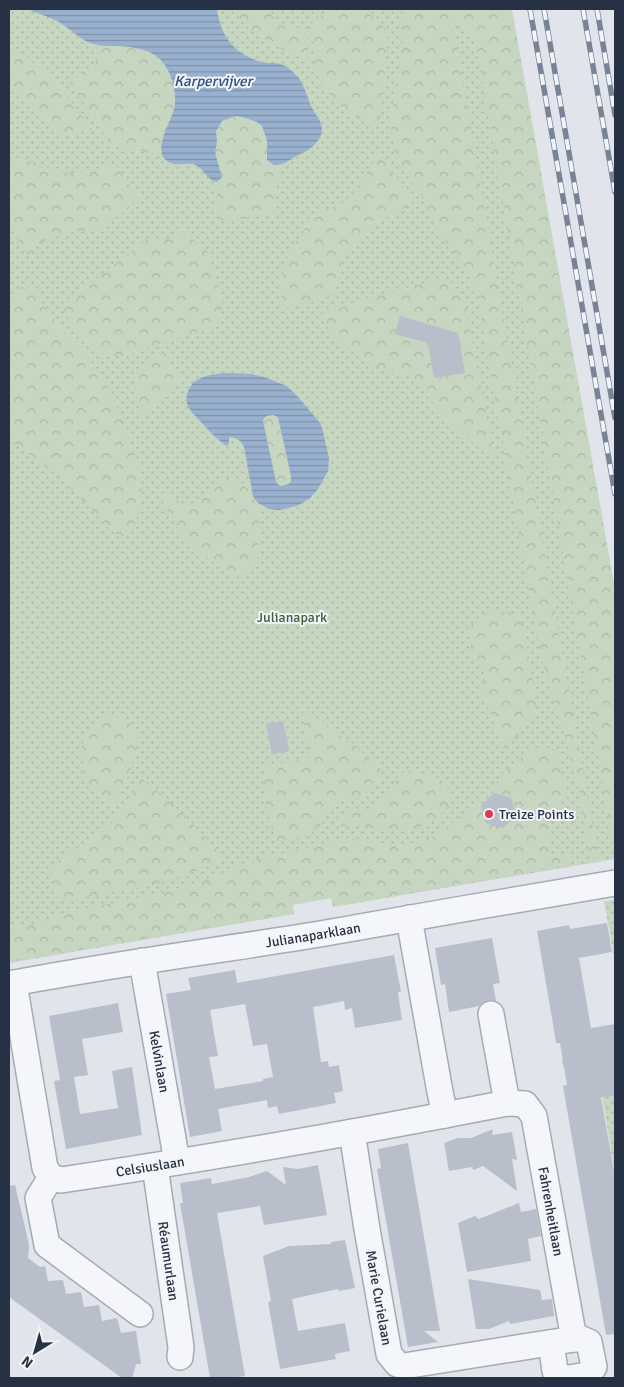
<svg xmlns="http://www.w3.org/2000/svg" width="624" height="1387" font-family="Signika,sans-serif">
<defs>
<pattern id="grass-dots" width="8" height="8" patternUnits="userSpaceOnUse" patternTransform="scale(1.25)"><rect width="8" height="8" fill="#c6d6c1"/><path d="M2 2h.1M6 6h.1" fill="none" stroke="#aab8a7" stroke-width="1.8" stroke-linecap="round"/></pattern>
<pattern id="forest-crowns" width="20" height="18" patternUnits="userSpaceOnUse" patternTransform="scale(1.25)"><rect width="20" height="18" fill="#c6d6c1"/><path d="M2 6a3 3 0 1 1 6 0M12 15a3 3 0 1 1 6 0" fill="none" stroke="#aab8a7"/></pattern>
<pattern id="water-rules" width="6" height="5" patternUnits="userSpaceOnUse" patternTransform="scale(1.25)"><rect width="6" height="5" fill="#99b1cf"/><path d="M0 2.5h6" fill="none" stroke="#7d91aa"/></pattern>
</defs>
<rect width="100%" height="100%" fill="#e1e5eb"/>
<!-- grass -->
<g fill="url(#grass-dots)">
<polygon points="9,9 475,9 615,823 615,859 333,907 331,898 293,905 294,914 9,963"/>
<polygon points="615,900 615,962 604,901"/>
<polygon points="615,1051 615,1174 596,1060 563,1066 562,1060"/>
</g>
<!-- forest -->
<g fill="url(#forest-crowns)">
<path d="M234,9H271C273,26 294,25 306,32L308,35V60C292,56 254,35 243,22C240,18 237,13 234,9Z"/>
<polygon points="329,9 361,9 372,16 388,32 380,123 375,127 371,127 333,100 322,82 314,63 313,35 308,26"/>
<polygon points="403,9 512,9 615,589 615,856 475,39 451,23 456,42 508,345 599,862 591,863 581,797 558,710 541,658 488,361 478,294 463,266 440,233 421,196 395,154 390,121 402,48 403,39 401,28"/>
<path d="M97,45C128,46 159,45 172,80C176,90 176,103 173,114C169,127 157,142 163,155L112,146L70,82C83,73 102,65 97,45Z"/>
<polygon points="9,47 25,56 58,84 92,130 70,134 61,133 49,123 28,99 9,83"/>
<path d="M235,116C251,118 260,119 265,135C267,142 268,148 266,156L278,165L282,164L273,215L217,221V182L220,179L221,173L215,153L217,142L216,131L222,121Z"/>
<polygon points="381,152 413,204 390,215 379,223 345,257 339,272 335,295 282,309 280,282 284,266 289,253 314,214 341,204 354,192 362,182 377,155"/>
<path d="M9,157C30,158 48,170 69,173C82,174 102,167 115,164L134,193L139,197C127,208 115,222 100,228C89,232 76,231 65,233C48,235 37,246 26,257L9,220Z"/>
<polygon points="183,231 207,251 223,303 218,326 165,342 124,356 117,356 101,353 95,349 75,327 63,311 66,304 79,292 146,240 153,239 163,241 168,239 174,234"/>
<path d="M446,280L453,283L466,306L495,462L463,434L456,430L410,376C403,374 397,374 390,372C374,368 342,346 331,333C326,326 325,318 322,311L432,281Z"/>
<path d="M25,286C37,291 44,307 52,317C69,338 89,356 103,378C117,401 125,427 133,452C136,461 140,471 141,481C142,491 141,501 139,511C137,519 133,534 124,536C115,539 99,517 93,511C69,483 39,460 9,440V298L16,290Z"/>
<polygon points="165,353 179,377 171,395 141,417 134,384 135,379 145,363 149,360"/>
<polygon points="273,415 278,417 291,476 291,481 289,484 280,486 276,482 263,421 264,418 267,416"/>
<path d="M219,479H232L247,485L258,503L269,509L261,510L258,533L259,553L257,559L247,571L232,580C222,567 209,559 196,549C179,534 168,513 158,493L168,494L183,504L196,503Z"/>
<polygon points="496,611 508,612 519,616 524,627 537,706 527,726 515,739 504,749 482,693 484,669 471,654 471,625 484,613"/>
<path d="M302,710L315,717L351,742L379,767L382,772C376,784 368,795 355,799C349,801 341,800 336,804C329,810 325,819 320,826C311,838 291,838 277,842C268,818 262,791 265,766L311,757Z"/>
<path d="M111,715L126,720L139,731C135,758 128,785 112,808L99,798L90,788L85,773L82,758V744L96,720Z"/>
<polygon points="540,748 551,748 558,753 567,798 561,800 564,817 546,822 552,856 570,855 571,865 333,906 331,898 292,905 293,913 9,962 9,926 28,925 40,923 66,912 162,894 207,879 255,860 348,838 391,844 406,844 423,841 437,835 464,814 476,807 481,806 493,793 498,779 503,772 531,751"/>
<path d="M410,770L434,776L445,783L454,799L438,819L411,831L387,832L359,826H340L338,822L346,812L356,809H371C383,799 393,787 400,773Z"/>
<path d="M139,776L167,799L195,826L225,859L188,874L158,884L63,901L58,900L52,873L54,865C62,856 76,850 87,843C117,823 125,809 139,776Z"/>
</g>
<!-- water -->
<g fill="url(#water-rules)" fill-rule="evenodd">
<path d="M27,9H217C219,23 223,36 234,47C242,55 256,62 268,63C273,63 278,63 283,65C288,67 294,73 298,77C305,86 307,98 312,108C315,114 322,121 322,129C322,138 315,145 308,150C305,152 301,153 298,155C290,160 284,165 274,165L267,160V140L262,126L257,122L243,117L235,116L222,121L216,131L217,142L215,153L222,177L217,182C206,180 204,167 193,164C186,163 178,166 171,163C148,154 173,120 175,105C176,89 171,70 160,59C148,48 128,46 113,46C107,46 100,46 94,44C82,41 75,33 65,26C55,18 39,14 27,9Z"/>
<path d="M227,373L251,374L264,377L287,386L299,398L320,423L323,431L329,459L328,471L318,489L310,498L301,504L296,506L279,510L269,509L258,503L253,496L244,447C242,441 237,438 230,437L229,438V443L227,446C216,439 209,431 201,422C196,416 190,411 187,404C186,400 186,396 188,392C193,376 212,374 227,373ZM273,415L278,417L291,476V481L289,484L280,486L276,482L263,421L264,418L267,416Z"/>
</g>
<!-- building -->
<g fill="#b8beca" fill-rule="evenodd">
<polygon points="400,316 458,333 465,373 434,378 428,343 395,334"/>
<polygon points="283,721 289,751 272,754 266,724"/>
<polygon points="494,793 511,798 516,815 503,828 486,823 481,806"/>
<polygon points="607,923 612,952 579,958 591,1028 615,1024 615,1096 601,1097 615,1177 615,1334 606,1335 563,1086 567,1085 560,1043 556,1043 554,1030 537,931 569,925 570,929"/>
<polygon points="492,938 500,983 493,984 496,1001 488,1000 482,1003 479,1006 449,1012 445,984 441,985 435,948"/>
<path d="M394,955L401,992H398L402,1020L355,1028L352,1008L345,1010L344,1001L313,1007L321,1062L328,1061L329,1067L339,1065L343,1091L334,1093L336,1103L279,1114L277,1106L268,1108L267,1100L218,1109L222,1131L190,1137L166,994L191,990L188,978L235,970L237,983ZM245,1004L253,1046L267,1044L273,1077L263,1079V1081L215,1089L209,1057L218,1056L210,1010Z"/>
<polygon points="118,1003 123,1032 82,1039 88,1075 74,1077 80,1114 118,1108 112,1071 132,1067 142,1135 66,1149 54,1081 60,1080 49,1016"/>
<polygon points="493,1129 492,1135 512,1132 517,1160 512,1159 517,1191 483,1166 473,1170 472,1167 449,1171 444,1143 458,1138 471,1138"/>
<polygon points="408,1143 440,1331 424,1331 438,1342 408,1347 377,1169 381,1168 378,1149"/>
<polygon points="318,1165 327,1215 264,1225 260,1206 217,1213 245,1376 230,1378 210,1378 180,1203 183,1203 180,1183 211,1178 212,1184 249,1177 267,1171 286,1185 283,1167 298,1169"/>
<polygon points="15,1185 26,1231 29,1246 28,1258 40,1267 45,1266 48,1281 63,1280 66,1294 81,1292 84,1307 99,1305 102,1321 117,1318 121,1333 136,1331 141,1364 136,1364 132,1378 122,1378 9,1297 9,1186"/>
<polygon points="519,1203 521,1212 536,1209 541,1236 528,1239 531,1261 467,1272 458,1223 475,1216 479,1219"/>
<polygon points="345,1240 355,1288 339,1291 338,1289 292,1299 298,1331 345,1323 350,1351 335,1354 336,1359 280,1369 268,1302 271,1301 263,1256 289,1246 331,1244 331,1242"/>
<polygon points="468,1279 540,1290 542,1300 552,1299 554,1316 510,1324 509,1321 489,1329 476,1329"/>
</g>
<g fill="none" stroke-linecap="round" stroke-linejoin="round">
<!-- street casing -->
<g stroke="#a5abb6" stroke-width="28">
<g id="street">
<polyline points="409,918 440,1092 445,1115"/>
<path id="s1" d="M142,961L177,1162"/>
<path id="s2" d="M14,983L45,1168L51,1177L61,1180C210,1158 359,1132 507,1103L491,1014"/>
<path id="s3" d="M9,984C112,964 216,951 320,934C418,917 517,899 615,883"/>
<path id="s4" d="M507,1103L525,1104L534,1116L574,1339"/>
<path id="s5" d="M352,1132L367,1229L389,1354L397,1364L404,1366L574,1339H582L589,1342L594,1367L587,1375L569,1378"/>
<path id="s6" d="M155,1166L181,1347L180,1357"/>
<polyline points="51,1177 38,1198 47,1245 140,1314"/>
<polyline points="551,1343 555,1371 563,1378"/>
</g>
</g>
<!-- street -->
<use href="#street" stroke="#f5f6f9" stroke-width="25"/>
<!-- rail casing -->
<g stroke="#798397" stroke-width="5.5">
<g id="rail">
<polyline points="530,9 615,494"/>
<polyline points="544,9 615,418"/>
<polyline points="583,9 615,192"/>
<polyline points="597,9 615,115"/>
</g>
</g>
<!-- rail -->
<use href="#rail" stroke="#f1f4f8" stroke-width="4" stroke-dasharray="11" stroke-linecap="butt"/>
</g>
<!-- markers -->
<circle fill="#dc3a4e" stroke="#f1f4f8" stroke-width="2" cx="489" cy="814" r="5"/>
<g text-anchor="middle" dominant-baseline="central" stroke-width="4" stroke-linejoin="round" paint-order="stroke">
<!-- park labels -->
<g font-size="14" fill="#3b6233" stroke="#f1f4f8">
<text x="292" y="617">Julianapark</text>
</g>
<!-- poi labels -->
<g font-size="14" fill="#273145" stroke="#f1f4f8" text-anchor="start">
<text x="499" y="814">Treize Points</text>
</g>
<!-- street labels -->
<g font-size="14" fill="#273145" stroke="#f1f4f8">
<text stroke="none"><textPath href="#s3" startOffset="308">Julianaparklaan</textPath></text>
<text stroke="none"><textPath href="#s1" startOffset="102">Kelvinlaan</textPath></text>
<text stroke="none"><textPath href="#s2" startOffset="299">Celsiuslaan</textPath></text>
<text stroke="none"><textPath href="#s4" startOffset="130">Fahrenheitlaan</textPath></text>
<text stroke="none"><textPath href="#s6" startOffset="96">Réaumurlaan</textPath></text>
<text stroke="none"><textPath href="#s5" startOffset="168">Marie Curielaan</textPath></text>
</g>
<!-- water labels -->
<g font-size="15" font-style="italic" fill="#2d4f7e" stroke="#f1f4f8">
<text x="213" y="81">Karpervijver</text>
</g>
</g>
<!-- border -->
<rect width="624" height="1387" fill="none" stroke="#273145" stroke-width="20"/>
<!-- north arrow -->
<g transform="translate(35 1352) rotate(217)" stroke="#f1f4f8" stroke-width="4" paint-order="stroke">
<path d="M0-4L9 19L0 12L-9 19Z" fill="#273145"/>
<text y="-8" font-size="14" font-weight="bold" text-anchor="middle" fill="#273145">N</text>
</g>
</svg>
